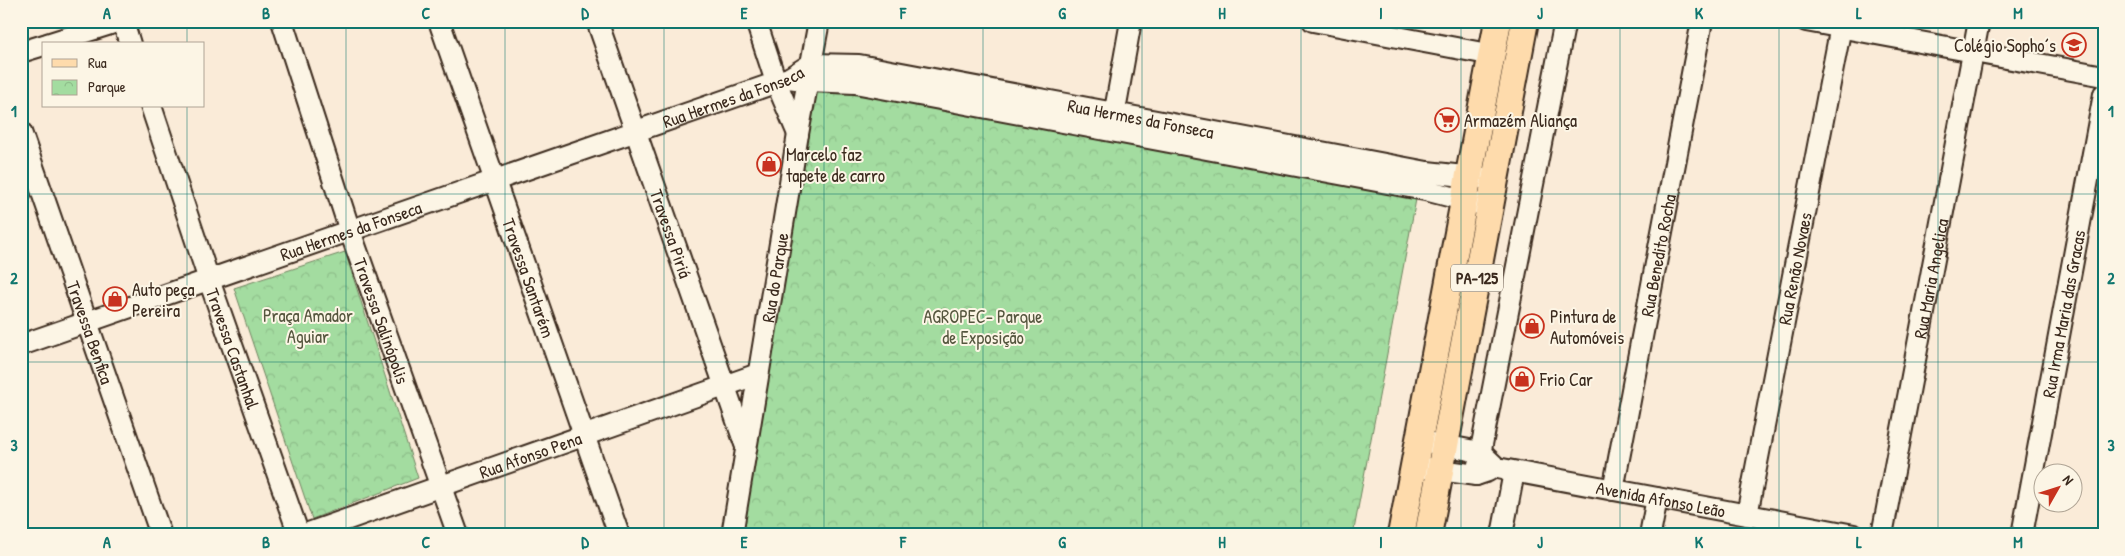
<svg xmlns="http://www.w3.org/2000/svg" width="2125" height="556" font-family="'Patrick Hand',sans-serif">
<defs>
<pattern id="park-crowns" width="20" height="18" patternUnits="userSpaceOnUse" patternTransform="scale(1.25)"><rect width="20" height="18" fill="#a3dca0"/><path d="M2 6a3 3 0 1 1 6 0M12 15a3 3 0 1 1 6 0" fill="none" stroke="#8dbd89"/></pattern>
</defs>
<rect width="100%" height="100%" fill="#faebd8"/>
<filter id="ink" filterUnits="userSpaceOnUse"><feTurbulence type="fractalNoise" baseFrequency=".02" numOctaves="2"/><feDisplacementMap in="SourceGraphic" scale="10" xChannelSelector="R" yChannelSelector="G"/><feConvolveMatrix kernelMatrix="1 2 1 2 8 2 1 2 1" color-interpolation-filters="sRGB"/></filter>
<g filter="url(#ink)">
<!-- park -->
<g fill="url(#park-crowns)" stroke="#6f835f">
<polygon points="821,85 1417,194 1353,535 737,535 812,87"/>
<polygon points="345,252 418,478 312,519 234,288"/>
</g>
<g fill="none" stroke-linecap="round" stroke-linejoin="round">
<!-- minor casing -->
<g stroke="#3b2a1e" stroke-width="24">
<g id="minor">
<polyline points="123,21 130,44"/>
<path id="s1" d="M282,21L350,231L458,535"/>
<path id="s2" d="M439,21L619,535"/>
<path id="s3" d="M597,21L745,444"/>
<polyline points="756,21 776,82 798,134"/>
<polyline points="1313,21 1493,55"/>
<polyline points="1806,21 2104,76"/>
<polyline points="47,44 120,21"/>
<polyline points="21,52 44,45"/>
<polyline points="789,78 809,81 855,83 1425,190 1491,207"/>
<path id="s4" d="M151,106L209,280L299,535"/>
<polyline points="1112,127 1131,21"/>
<path id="s5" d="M21,132L161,535"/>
<path id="s6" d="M21,345L789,78L811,64L859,65L1427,172L1482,178"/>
<path id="s7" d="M1432,443L1480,452L1497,468L1854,535"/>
<polyline points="1426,468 1476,475 1488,471"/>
<polyline points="1476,475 1565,21"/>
<path id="s8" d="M1613,490L1702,21"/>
<path id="s9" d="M1747,515L1842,21"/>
<path id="s10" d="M303,535L758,374"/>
<path id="s11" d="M732,535L798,134L819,21"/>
<polyline points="1502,535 1514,472"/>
<polyline points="1650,535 1657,498"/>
<path id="s12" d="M1882,535L1979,21"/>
<path id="s13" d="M2022,535L2104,94"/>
</g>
</g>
<!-- major casing -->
<g stroke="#3b2a1e" stroke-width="30">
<g id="major">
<polyline points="1401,535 1498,21"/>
<polyline points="1428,535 1525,21"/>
</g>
</g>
<!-- minor -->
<use href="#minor" stroke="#fcf5e5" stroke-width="20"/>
<!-- major -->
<use href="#major" stroke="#fedbac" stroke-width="26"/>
</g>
</g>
<!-- grid -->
<path fill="none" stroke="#0f766e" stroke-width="1" stroke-opacity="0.55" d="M187,21V44M346,21V535M505,21V535M664,21V535M824,21V535M983,21V535M1142,21V535M1301,21V535M1461,21V535M1620,21V535M1779,21V535M1938,21V535M187,106V535M21,194H2104M21,362H2104"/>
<!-- icons -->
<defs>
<g id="school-ring" transform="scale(1.25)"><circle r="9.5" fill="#fcf5e5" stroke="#c8321e" stroke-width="1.5"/><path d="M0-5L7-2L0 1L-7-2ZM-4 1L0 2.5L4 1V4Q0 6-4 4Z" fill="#c8321e"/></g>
<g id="supermarket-ring" transform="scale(1.25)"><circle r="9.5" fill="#fcf5e5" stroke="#c8321e" stroke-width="1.5"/><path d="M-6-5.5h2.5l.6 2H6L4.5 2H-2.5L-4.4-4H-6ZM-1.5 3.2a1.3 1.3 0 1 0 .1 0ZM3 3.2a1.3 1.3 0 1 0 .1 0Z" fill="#c8321e"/></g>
<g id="shop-ring" transform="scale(1.25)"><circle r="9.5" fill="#fcf5e5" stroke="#c8321e" stroke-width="1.5"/><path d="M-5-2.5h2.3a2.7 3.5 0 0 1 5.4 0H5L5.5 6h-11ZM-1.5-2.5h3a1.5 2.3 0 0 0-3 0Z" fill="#c8321e"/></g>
</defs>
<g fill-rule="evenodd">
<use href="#school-ring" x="2074" y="45"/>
<use href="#supermarket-ring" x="1447" y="120"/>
<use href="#shop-ring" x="769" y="164"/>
<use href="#shop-ring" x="115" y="299"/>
<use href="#shop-ring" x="1532" y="326"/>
<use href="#shop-ring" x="1522" y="379"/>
</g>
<g text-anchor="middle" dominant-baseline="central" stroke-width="4" stroke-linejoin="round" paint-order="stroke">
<!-- shield labels -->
<rect fill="#fcf5e5" stroke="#75675a" stroke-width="1" x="1451" y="264.5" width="52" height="27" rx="4"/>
<g font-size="16" font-weight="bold" fill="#3b2a1e">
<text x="1477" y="278">PA-125</text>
</g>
<!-- poi labels -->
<g font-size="18" fill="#3b2a1e" stroke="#fcf5e5" text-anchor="start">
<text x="2056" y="45" text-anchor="end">Colégio Sopho´s</text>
<text x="1464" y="120">Armazém Aliança</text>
<text x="786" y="154">Marcelo faz<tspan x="786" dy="21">tapete de carro</tspan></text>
<text x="132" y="289">Auto peça<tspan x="132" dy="21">Pereira</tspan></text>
<text x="1550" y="316">Pintura de<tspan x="1550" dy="21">Automóveis</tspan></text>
<text x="1540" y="379">Frio Car</text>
</g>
<!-- street labels -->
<g font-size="18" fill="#3b2a1e" stroke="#fcf5e5">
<text stroke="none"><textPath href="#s6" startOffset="754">Rua Hermes da Fonseca</textPath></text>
<text stroke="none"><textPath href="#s6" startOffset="1174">Rua Hermes da Fonseca</textPath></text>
<text stroke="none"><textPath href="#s6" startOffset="349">Rua Hermes da Fonseca</textPath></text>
<text stroke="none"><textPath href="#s3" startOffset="225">Travessa Piriá</textPath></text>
<text stroke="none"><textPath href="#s8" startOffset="239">Rua Benedito Rocha</textPath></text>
<text stroke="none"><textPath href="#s9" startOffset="251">Rua Renão Novaes</textPath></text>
<text stroke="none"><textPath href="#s2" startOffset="272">Travessa Santarém</textPath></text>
<text stroke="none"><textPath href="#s11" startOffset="261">Rua do Parque</textPath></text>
<text stroke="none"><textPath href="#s12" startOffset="261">Rua Maria Angelica</textPath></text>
<text stroke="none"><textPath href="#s13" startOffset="225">Rua Irma Maria das Gracas</textPath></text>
<text stroke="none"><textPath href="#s1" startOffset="316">Travessa Salinópolis</textPath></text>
<text stroke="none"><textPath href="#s5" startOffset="212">Travessa Benfica</textPath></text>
<text stroke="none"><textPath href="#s4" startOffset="256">Travessa Castanhal</textPath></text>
<text stroke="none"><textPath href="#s10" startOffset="241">Rua Afonso Pena</textPath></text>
<text stroke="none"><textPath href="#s7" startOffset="239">Avenida Afonso Leão</textPath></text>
</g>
<!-- park labels -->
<g font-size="18" fill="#55563e" stroke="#fcf5e5">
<text x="308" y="315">Praça Amador<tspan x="308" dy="21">Aguiar</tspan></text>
<text x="983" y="316">AGROPEC- Parque<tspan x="983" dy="21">de Exposição</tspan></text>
</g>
</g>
<!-- margin -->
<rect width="2125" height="556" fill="none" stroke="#fcf5e5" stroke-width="55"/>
<!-- legend -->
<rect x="42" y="42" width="162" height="65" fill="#fcf5e5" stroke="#afa495"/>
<rect x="52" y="59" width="25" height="8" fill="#fedbac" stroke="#afa495"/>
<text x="88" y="68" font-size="15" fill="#3b2a1e">Rua</text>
<rect x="52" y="80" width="25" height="15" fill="url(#park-crowns)" stroke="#afa495"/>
<text x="88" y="92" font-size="15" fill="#3b2a1e">Parque</text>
<!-- north arrow -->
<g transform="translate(2058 488) rotate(51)"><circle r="24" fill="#fcf5e5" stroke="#afa495"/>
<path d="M0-4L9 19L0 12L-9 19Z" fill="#c8321e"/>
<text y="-8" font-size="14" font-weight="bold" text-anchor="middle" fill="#3b2a1e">N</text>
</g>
<rect x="28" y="28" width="2070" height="500" fill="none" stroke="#0f766e" stroke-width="2"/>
<g font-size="16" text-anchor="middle" font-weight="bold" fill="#0f766e">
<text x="107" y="19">A</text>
<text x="266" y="19">B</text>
<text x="426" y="19">C</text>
<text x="585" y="19">D</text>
<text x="744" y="19">E</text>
<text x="903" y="19">F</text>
<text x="1062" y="19">G</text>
<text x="1222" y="19">H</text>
<text x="1381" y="19">I</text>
<text x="1540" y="19">J</text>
<text x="1699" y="19">K</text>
<text x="1859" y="19">L</text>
<text x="2018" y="19">M</text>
<text x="14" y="117">1</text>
<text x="2111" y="117">1</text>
<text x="14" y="284">2</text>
<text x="2111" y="284">2</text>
<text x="14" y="451">3</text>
<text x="2111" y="451">3</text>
<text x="107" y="548">A</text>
<text x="266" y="548">B</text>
<text x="426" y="548">C</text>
<text x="585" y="548">D</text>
<text x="744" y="548">E</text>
<text x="903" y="548">F</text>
<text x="1062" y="548">G</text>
<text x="1222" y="548">H</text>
<text x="1381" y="548">I</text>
<text x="1540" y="548">J</text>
<text x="1699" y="548">K</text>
<text x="1859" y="548">L</text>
<text x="2018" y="548">M</text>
</g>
</svg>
